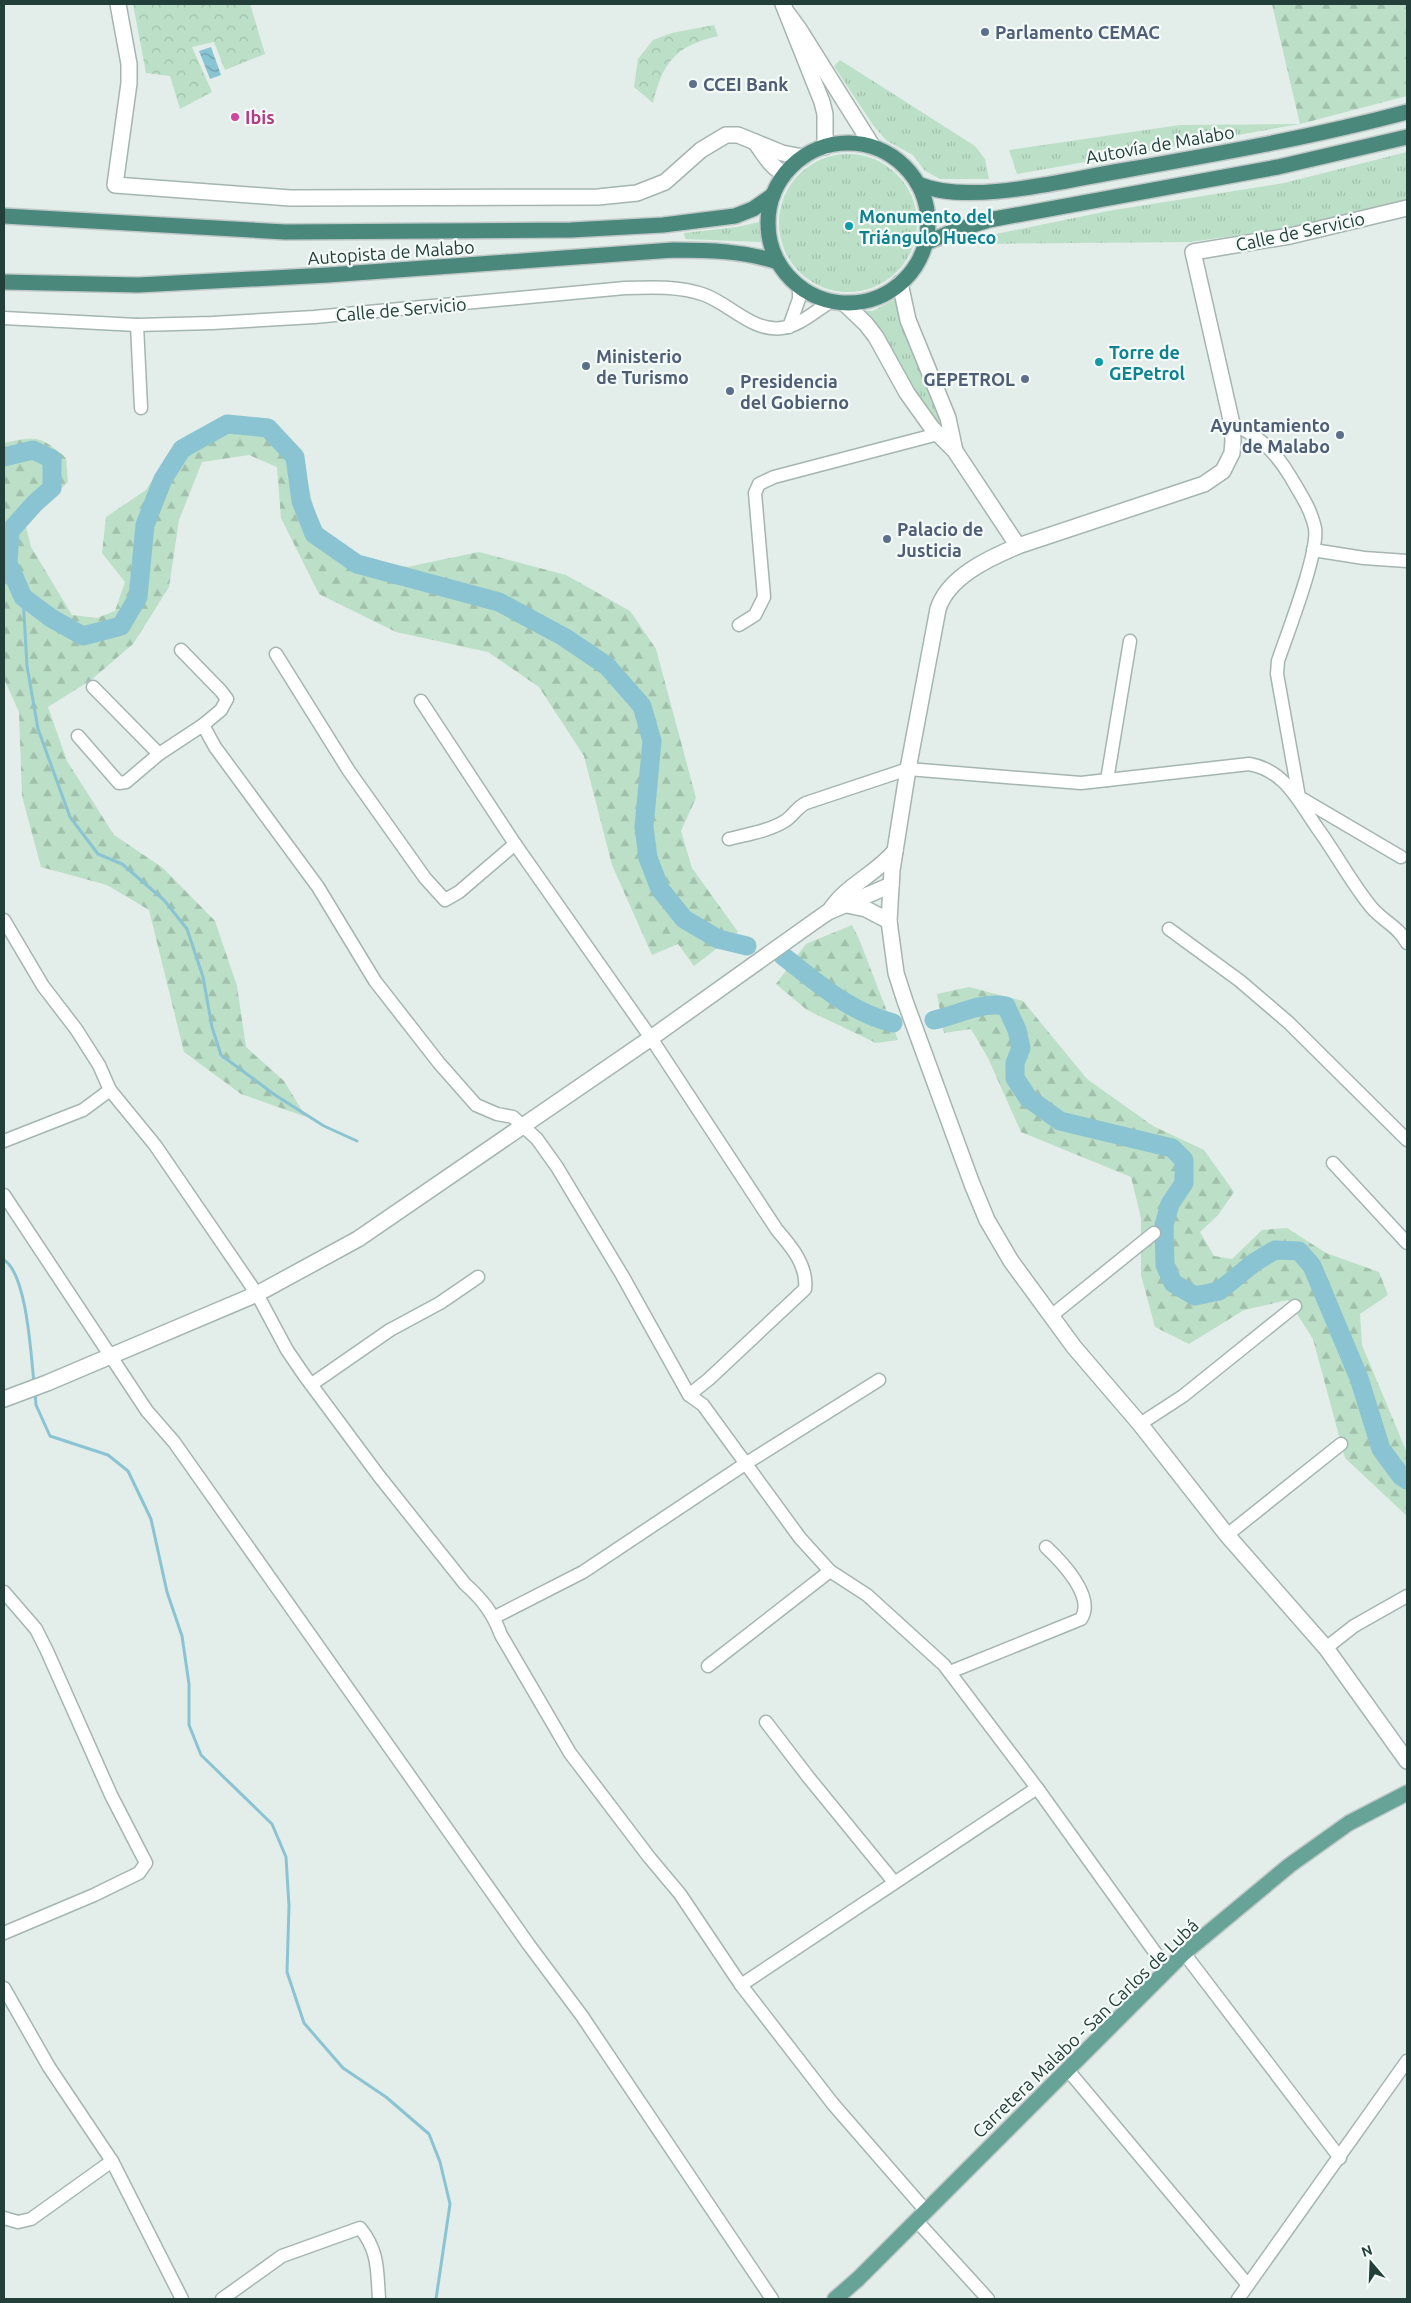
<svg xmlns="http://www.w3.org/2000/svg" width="1411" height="2303" font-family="Ubuntu,sans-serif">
<defs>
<pattern id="grass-tufts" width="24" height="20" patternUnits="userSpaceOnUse" patternTransform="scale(1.25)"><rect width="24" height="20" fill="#bcdfc7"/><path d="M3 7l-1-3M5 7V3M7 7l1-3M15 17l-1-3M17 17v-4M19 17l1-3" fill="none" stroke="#a1c0ac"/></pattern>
<pattern id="forest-firs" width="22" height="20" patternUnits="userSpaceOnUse" patternTransform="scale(1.25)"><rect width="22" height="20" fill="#bcdfc7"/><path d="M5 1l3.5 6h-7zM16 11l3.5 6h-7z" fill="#a1c0ac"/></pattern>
<pattern id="park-crowns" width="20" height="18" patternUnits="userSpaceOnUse" patternTransform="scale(1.25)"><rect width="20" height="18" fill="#bcdfc7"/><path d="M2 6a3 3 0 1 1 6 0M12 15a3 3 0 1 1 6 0" fill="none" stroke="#a1c0ac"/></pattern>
<pattern id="water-waves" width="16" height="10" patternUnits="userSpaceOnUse" patternTransform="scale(1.25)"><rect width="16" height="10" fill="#8ac4d3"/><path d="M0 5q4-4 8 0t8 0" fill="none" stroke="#70a1ac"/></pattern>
</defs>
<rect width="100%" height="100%" fill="#e3ede9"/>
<!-- grass -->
<g fill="url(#grass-tufts)">
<polygon points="840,60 975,146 985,159 989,179 940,179 925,171 913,155 887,141 873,125 834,66"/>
<polygon points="1300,124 1017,174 1009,150 1180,125"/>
<polygon points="1407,152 1407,200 1308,225 1190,242 972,244 972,239 1108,211 1284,183"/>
<circle cx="848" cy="223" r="69"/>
<polygon points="759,222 761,242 685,239 684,233 737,227"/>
<polygon points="901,296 899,313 944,417 947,433 930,416 860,311 873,311"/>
</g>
<!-- forest -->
<g fill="url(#forest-firs)">
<polygon points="1272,4 1407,4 1407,96 1300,124"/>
<path d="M220,420H269L300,449L314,510L329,542L360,562L407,567L479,552L566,575L630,611L656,649L696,798L681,831L692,868L738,932L694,966L678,944L652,955L612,865L584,756L539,687L488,652L396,632L319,594L281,518L277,467L249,455L202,462L179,520L169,587L133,644L91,680L48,707L67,761L114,835L163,868L215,921L237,986L246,1047L284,1081L306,1117L241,1094L184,1052L149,910L107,885L41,867L22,796L19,712L4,679V443C36,436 41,436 66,458L68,482L35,513L26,527L31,547L72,615L97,618L115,611L125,582L102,553L106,517L146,490L168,455L187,435Z"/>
<polygon points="852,925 859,939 898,1040 876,1043 807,1010 776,984 806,944"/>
<polygon points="969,987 1023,1001 1087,1079 1153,1126 1204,1150 1234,1192 1218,1215 1200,1232 1214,1256 1232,1259 1262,1230 1287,1228 1326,1253 1379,1272 1388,1295 1360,1314 1362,1345 1407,1453 1407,1516 1345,1458 1313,1339 1288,1300 1244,1310 1189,1344 1155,1327 1141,1275 1141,1218 1131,1177 1021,1132 988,1058 971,1029 944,1033 937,994"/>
</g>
<!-- park -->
<g fill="url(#park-crowns)">
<polygon points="133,4 250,4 265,54 225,70 214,42 192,47 212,92 180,109 170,76 146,73"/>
<path d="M714,25L718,36C675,46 663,62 653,103L634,87L638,59L653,40L672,33Z"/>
</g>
<!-- water -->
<polygon fill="url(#water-waves)" points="211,47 221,75 210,79 199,51"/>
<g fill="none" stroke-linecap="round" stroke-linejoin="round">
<!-- stream -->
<g stroke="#8ac4d3" stroke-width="3">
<polyline points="23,597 27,666 38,729 70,817 98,854 122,864 164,900 187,929 203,977 212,1027 221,1055 275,1095 324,1126 357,1141"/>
<path d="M4,1260C27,1274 31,1356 34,1383"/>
<polyline points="35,1392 36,1405 50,1436 108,1455 128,1471 151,1519 167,1592 182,1636 189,1684 189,1725 201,1755 272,1824 286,1857 289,1906 287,1972 304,2023 343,2068 386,2097 429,2134 440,2162 450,2204 436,2299"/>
</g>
<!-- river -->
<g stroke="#8ac4d3" stroke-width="19">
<polyline points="4,457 33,450 52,459 52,488 35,503 10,531 8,563 23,597 51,618 83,636 121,626 138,597 145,525 163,479 182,449 227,424 268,428 295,457 301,501 314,534 357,564 499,602 564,637 607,666 642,706 652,741 644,827 648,858 660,889 684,919 718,939 747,946"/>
<path d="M783,956C818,983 849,1012 893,1023"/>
<path d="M934,1020C959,1015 981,1001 1006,1006L1017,1030L1021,1048L1015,1063V1078L1028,1098L1060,1121L1172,1148L1184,1160V1183L1170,1204L1164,1225L1165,1265L1173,1283L1195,1296L1219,1291L1255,1262L1275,1250L1299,1251L1312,1266L1359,1378L1381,1449L1401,1476L1407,1480"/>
</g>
<!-- minor casing -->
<g stroke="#a5b5b1" stroke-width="15">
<g id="minor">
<path d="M4,318L137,325L212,323L314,317L625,288C652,287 680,286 705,295C731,305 753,332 782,328C800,326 816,310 832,301"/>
<polyline points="137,325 141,408"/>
<polyline points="789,327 799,299 799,286"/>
<path d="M1232,424C1258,435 1275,451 1290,476C1300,493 1311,509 1315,528C1319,553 1287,634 1278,661L1277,674L1299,797L1401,857"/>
<polyline points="1313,550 1364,558 1407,561"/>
<polyline points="739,625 755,615 764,597 755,493 759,484 774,477 938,434"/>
<polyline points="181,650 221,691 227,699 221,710 203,725"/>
<path d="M276,654L349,771L425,878L445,900L459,892L515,844L651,1038L777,1230C791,1246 808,1266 805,1289L709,1379L689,1395"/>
<polyline points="93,687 159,754"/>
<polyline points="421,701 515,844"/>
<polyline points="78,736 119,783 126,782 159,754 203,725 215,747 318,887 375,981 439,1063 476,1105 497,1114 513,1117 537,1139 557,1167 622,1275 689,1395 703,1405 800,1538 830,1571 867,1595 944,1665 1037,1788 1167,1969"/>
<polyline points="1107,780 1130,641"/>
<path d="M729,839C748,834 769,831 785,821C793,816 797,807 806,803L908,769L1081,783L1249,764C1285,770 1299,802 1318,829C1337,855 1352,884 1372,908C1383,921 1399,927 1407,943"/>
<path d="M4,920L43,986L76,1029L99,1065L110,1090L155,1145L257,1294L287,1350L304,1375L379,1476L465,1584C482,1599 493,1613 501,1635L570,1753L649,1857L680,1894L741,1985L833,2104L926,2211"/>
<polyline points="1169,929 1240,981 1289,1023 1407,1140"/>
<polyline points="4,1141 83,1110 110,1090"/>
<polyline points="1333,1163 1407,1243"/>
<polyline points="4,1195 147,1411 174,1442 529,1945 582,2016 772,2299"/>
<polyline points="1051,1316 1154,1233"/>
<polyline points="312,1384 390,1330 440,1303 478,1277"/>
<polyline points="1140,1424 1183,1396 1295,1306"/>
<polyline points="1227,1535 1341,1444"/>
<polyline points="4,1592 36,1629 47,1651 111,1795 146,1863 139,1873 94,1895 4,1933"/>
<polyline points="495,1617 583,1572 745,1464 879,1380"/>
<polyline points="1326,1648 1354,1626 1407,1596"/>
<polyline points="708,1666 830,1571"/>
<path d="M950,1672L1081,1619C1096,1597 1061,1561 1046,1547"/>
<polyline points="766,1722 809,1778 894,1882"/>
<polyline points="1184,1953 1340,2158"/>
<polyline points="741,1985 1037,1788"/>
<polyline points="4,1988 49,2067 112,2161 182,2299"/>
<polyline points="1067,2069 1248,2285"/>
<polyline points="4,2218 18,2222 31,2219 112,2161"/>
<polyline points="916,2220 988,2299"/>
<path d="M222,2299L282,2256L360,2228C379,2251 377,2271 379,2299"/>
<polyline points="1238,2299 1407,2061"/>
</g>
</g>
<!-- tertiary casing -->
<g stroke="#a5b5b1" stroke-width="18">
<g id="tertiary">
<polyline points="118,4 129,64 129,83 115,185 290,198 598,197 637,193 665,182 701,150 726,135 738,135 782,153 803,157"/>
<polyline points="783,4 822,102 825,114 825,147"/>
<polyline points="788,14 799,29 873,147"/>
<path d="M755,142C765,155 770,167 785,174"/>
<polyline points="900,283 908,320 948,418 955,451"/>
<polyline points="844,303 866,324 876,337 907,393 932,428 955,451 1018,546 1204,484 1223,471 1232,453 1233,440 1232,424 1193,252 1290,236 1407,208"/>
<path d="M1018,546C989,558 948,577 938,609L908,769L892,870L889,921L896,973L905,1001L972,1184L987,1220L1011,1261L1074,1347L1140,1424L1227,1535L1326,1648L1407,1761"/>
<polyline points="847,905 866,909 889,921"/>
<path d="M831,909C847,885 876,874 895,851"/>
<polyline points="4,1399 47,1383 257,1294 358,1239 651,1038 815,921 828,912 891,885"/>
</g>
</g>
<!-- primary casing -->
<g stroke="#c1c9c8" stroke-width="18">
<polyline id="primary" points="835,2299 858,2279 1184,1953 1290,1865 1349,1823 1407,1793"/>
</g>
<!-- trunk casing -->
<g stroke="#c1c9c8" stroke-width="18">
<g id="trunk">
<circle cx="848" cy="223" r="80"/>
<path d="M918,184C969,206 1065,180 1120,171C1217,154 1313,137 1407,112"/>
<polyline points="4,216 285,232 571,230 663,225 735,216 753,209 773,195"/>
<polyline points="926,243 951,232 989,220 1278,167 1407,137"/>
<path d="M4,282L138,285L328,275L673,250C710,250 743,251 778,262"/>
</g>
</g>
<!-- minor -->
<use href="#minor" stroke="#fff" stroke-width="12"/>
<!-- tertiary -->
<use href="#tertiary" stroke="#fff" stroke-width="15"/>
<!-- primary -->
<use href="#primary" stroke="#67a497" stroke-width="15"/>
<!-- trunk -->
<use href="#trunk" stroke="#4a887c" stroke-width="15"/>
</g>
<!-- markers -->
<g fill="#5c6f8a" stroke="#f4faf7" stroke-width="2">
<circle cx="985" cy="32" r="5"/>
<circle cx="693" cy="84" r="5"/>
<circle cx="586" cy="366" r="5"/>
<circle cx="1025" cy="379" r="5"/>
<circle cx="730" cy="391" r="5"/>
<circle cx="1340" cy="435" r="5"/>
<circle cx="887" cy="539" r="5"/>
</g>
<circle fill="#d1479c" stroke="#f4faf7" stroke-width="2" cx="235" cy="117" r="5"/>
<g fill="#0f9aa8" stroke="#f4faf7" stroke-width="2">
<circle cx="849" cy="226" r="5"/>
<circle cx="1099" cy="362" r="5"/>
</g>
<g text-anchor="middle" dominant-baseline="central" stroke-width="4.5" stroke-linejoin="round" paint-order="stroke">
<!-- service labels -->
<g font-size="18" font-weight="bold" fill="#4e5e75" stroke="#f4faf7" text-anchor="start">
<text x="995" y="32">Parlamento CEMAC</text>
<text x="703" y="84">CCEI Bank</text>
<text x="596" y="356">Ministerio<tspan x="596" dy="21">de Turismo</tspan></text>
<text x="1015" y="379" text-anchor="end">GEPETROL</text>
<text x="740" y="381">Presidencia<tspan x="740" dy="21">del Gobierno</tspan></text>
<text x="1330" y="425" text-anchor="end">Ayuntamiento<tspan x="1330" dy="21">de Malabo</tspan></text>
<text x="897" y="529">Palacio de<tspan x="897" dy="21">Justicia</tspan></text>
</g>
<!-- hotel labels -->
<g font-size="18" font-weight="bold" fill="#b23c85" stroke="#f4faf7" text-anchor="start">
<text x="245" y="117">Ibis</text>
</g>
<!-- street labels -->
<g font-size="18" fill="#223f39" stroke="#f4faf7">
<text transform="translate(1160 144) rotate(-10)">Autovía de Malabo</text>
<text transform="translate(1300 231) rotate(-12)">Calle de Servicio</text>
<text transform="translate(391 252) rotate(-4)">Autopista de Malabo</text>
<text transform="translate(401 309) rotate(-5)">Calle de Servicio</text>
<text transform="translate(1085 2028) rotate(-44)">Carretera Malabo - San Carlos de Lubá</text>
</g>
<!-- culture labels -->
<g font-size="18" font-weight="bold" fill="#0d838f" stroke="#f4faf7" text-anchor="start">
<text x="859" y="216">Monumento del<tspan x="859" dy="21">Triángulo Hueco</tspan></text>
<text x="1109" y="352">Torre de<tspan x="1109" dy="21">GEPetrol</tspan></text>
</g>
</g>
<!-- border -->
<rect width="1411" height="2303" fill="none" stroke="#223f39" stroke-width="10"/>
<!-- north arrow -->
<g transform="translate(1371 2263) rotate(341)" stroke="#f4faf7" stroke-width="4" paint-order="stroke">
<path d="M0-4L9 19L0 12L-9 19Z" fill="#223f39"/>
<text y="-8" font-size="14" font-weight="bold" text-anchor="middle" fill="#223f39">N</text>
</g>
</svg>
